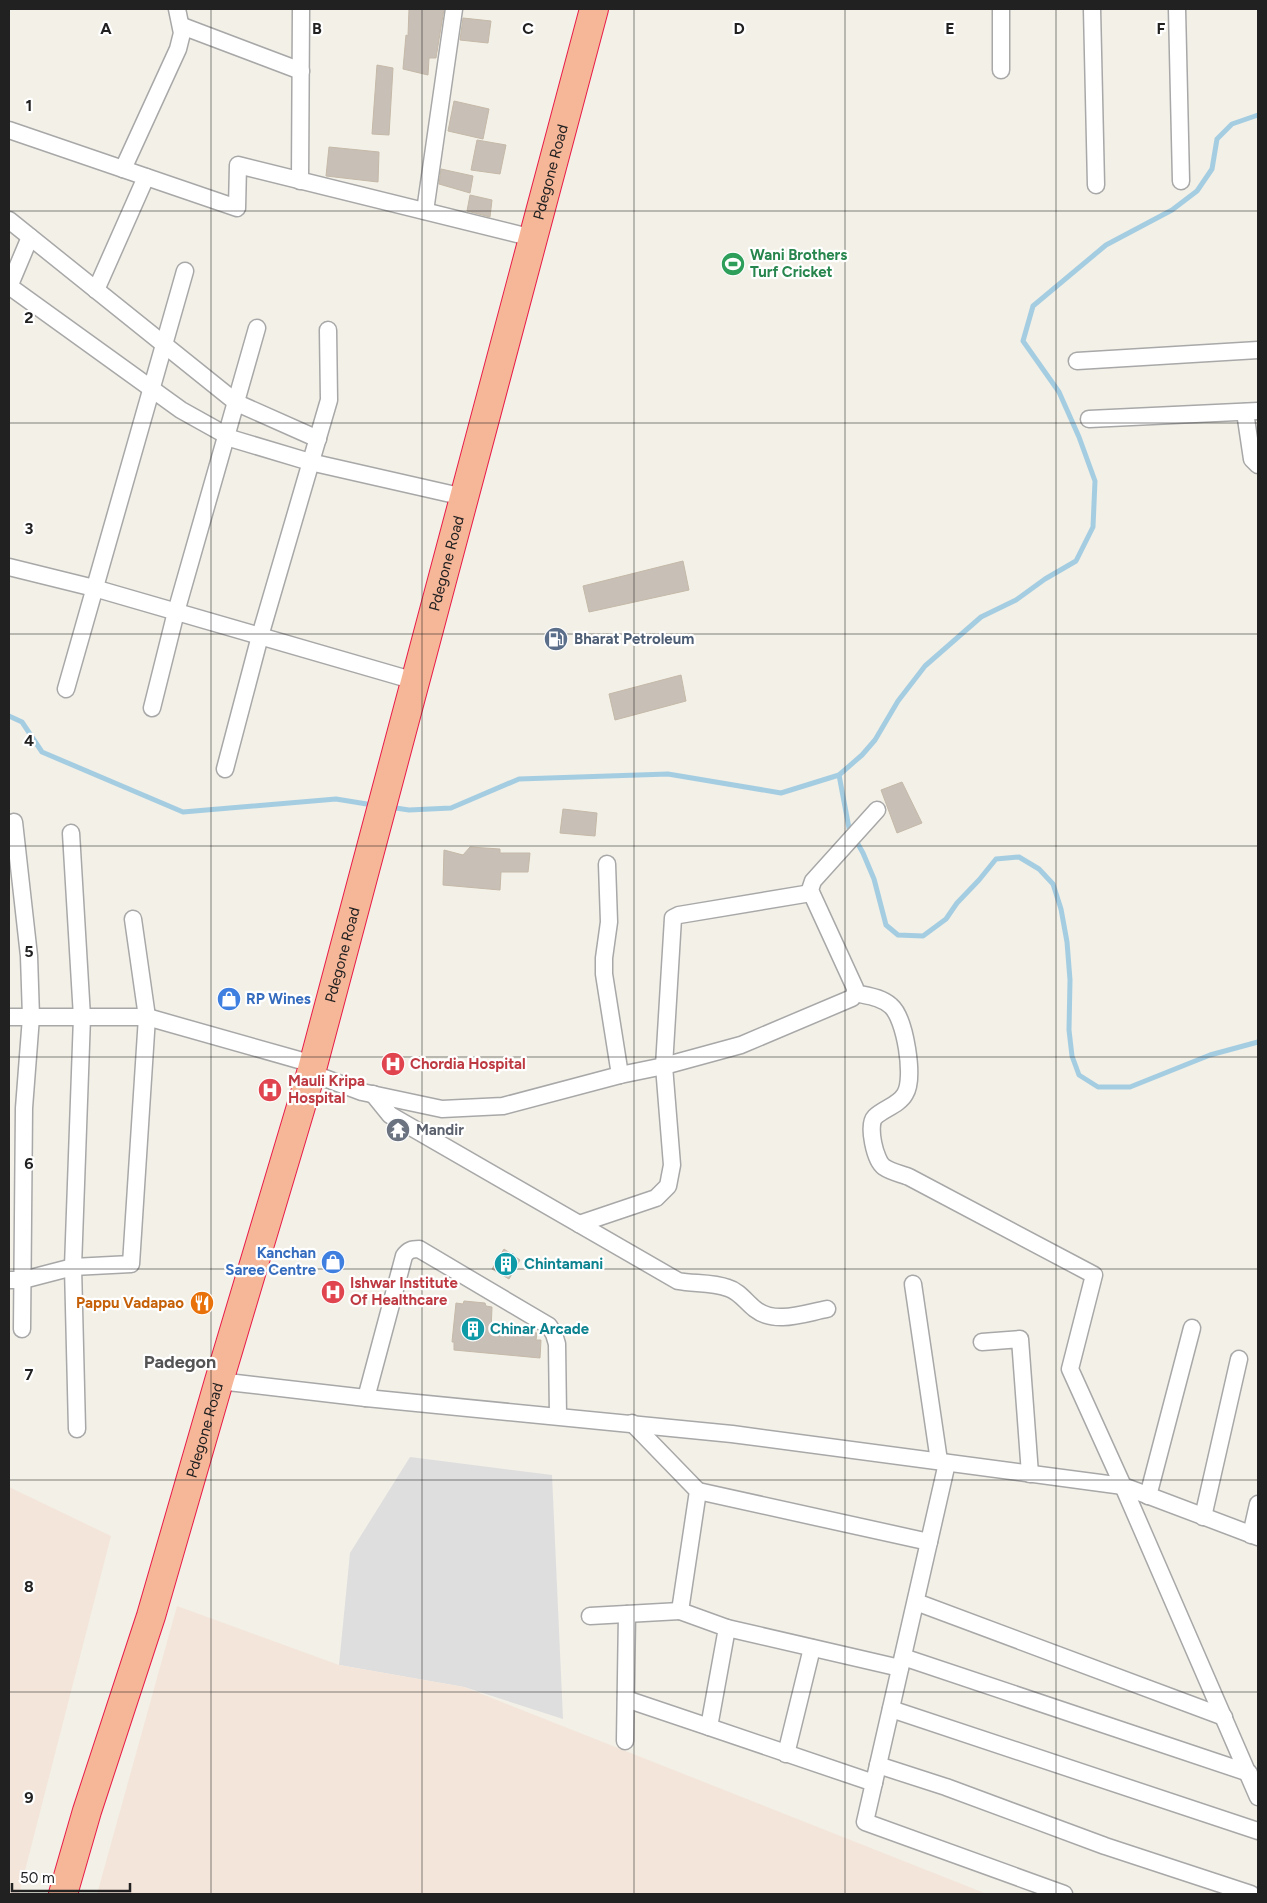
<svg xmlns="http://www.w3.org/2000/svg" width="1267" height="1903" font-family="Figtree,sans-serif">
<rect width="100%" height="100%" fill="#f2f0e7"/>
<!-- residential -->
<polygon fill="#dfdede" points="410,1457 552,1475 563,1719 464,1687 339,1665 350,1553"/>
<!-- military -->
<g fill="#f4e5da">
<polygon points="9,1487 111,1536 19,1894 9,1894"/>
<polygon points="177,1606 339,1665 464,1687 987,1894 97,1894"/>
</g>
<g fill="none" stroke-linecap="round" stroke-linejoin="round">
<!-- stream -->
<g stroke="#a5cde2" stroke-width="5">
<polyline points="9,716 22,722 42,752 183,812 336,799 373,805"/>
<polyline points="839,775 849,828 863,853 874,879 886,925 898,935 923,936 946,919 957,903 979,880 996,859 1019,857 1039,869 1053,884 1061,909 1067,942 1070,980 1069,1030 1072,1056 1079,1075 1098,1087 1130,1087 1210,1055 1258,1042"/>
<polyline points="389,807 409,810 451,808 519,779 668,774 781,793 839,775 862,755 875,740 898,701 925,666 981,617 1016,600 1045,579 1076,561 1093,527 1095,481 1079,437 1059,392 1023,341 1033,306 1106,245 1172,210 1197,191 1212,169 1217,139 1232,124 1258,115"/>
</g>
</g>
<!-- building -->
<g fill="#c8bfb6" stroke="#c5b9a8">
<polygon points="409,9 444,9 436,58 429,58 428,75 403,69 406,35 408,36"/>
<polygon points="463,18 491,21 488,43 460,40"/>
<polygon points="377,65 393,68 389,135 372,134"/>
<polygon points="454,101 489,109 483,139 448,131"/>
<polygon points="477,140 506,145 500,174 471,170"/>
<polygon points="329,147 379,152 378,182 326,176"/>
<polygon points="441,169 473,176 470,193 439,184"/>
<polygon points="470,195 492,200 490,217 467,211"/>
<polygon points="683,561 689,590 589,612 583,586"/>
<polygon points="681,675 686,701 615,720 609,694"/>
<polygon points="902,782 922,823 897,833 881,790"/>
<polygon points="563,809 597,813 595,836 560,833"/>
<polygon points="470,847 500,849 500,853 530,853 528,872 501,872 500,890 443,885 444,850 463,855"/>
<polygon points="504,1249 520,1260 509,1279 492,1269"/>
<polygon points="464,1301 485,1303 486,1306 492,1307 491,1331 537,1333 536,1340 541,1340 540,1358 454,1350 454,1342 452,1342 456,1303 463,1304"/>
</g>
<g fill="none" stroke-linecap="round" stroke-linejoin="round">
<!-- minor casing -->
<g stroke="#a8a8a8" stroke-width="19">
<g id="minor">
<polyline points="1001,9 1001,70"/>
<polyline points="1092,9 1096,185"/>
<polyline points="1177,9 1181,181"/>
<polyline points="182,26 301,71"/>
<polyline points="9,130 237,208 238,165 533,238"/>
<polyline points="123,169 178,49 182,33 177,9"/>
<polyline points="300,181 301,9"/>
<polyline points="425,211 454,9"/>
<polyline points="9,220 237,403 318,439"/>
<polyline points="9,286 181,410 233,439 310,462 464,497"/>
<polyline points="9,287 30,237"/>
<polyline points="96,290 146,177"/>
<polyline points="1077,361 1258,350"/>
<polyline points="1245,412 1252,459 1258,465"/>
<polyline points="1089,419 1258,411"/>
<polyline points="9,567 94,588 415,681"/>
<polyline points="66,689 185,271"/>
<polyline points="152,708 176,612 257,328"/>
<polyline points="225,769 260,636 329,400 328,330"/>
<polyline points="14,822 29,956 31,1017 24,1108 22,1329"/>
<polyline points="71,833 82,1017 73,1267 77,1429"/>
<polyline points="607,864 609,922 604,958 604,974 620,1075"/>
<path d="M855,993C868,996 881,997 891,1006C905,1018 915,1078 905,1094C899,1105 883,1109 875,1117C867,1125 875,1161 884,1167C891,1172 902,1174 909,1177L1094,1275L1070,1369L1123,1486L1258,1797"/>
<polyline points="9,1017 147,1017 313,1064"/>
<polyline points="311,1073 362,1092 442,1109 503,1106 620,1075 664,1066 741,1045 852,998 855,993 855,988 810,890 813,881 877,810"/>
<path d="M373,1094L390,1115L678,1281C694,1284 712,1282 728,1288C739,1291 746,1302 755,1309C775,1325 805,1313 827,1309"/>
<polyline points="579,1224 656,1198 668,1186 672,1165 664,1066 673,918 679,915 811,893"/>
<polyline points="9,1280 23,1280 73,1267 131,1264 147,1017 133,919"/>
<polyline points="913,1284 939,1461"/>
<polyline points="982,1342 1020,1339 1030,1474"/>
<polyline points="219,1381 366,1398 732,1434 1123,1486 1258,1537"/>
<path d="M366,1398L404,1256C408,1250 412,1249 419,1249L549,1326L554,1334L557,1344L558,1416"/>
<polyline points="632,1423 698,1491 680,1611 727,1628 709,1727 874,1783"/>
<polyline points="947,1463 865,1822 1064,1894"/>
<polyline points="698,1491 929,1542"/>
<polyline points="1148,1496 1192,1328"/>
<polyline points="1203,1517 1239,1359"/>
<polyline points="1251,1535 1258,1504"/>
<polyline points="916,1602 1224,1717"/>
<polyline points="590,1616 680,1611"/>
<polyline points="727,1628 900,1668"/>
<polyline points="903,1657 1249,1773"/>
<polyline points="626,1699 709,1727"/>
<polyline points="891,1709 1258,1831"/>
<polyline points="625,1741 627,1614"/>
<polyline points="786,1754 812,1648"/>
<polyline points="878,1765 946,1787 1105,1846 1251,1894"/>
</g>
</g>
<!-- trunk casing -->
<g stroke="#e81c48" stroke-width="30">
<g id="trunk">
<path id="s1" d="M63,1894L87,1811L151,1616L219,1381L311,1073L594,9"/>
</g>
</g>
<!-- minor -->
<use href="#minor" stroke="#fff" stroke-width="16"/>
<!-- trunk -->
<use href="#trunk" stroke="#f6b698" stroke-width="28"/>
</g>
<!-- grid -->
<path fill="none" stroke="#212121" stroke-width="1" stroke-opacity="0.55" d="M211,9V1894M422,9V1894M634,9V1894M845,9V1894M1056,9V1894M9,211H1258M9,423H1258M9,634H1258M9,846H1258M9,1057H1258M9,1269H1258M9,1480H1258M9,1692H1258"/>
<!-- icons -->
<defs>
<g id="stadium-disc" transform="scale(1.25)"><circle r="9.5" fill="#2e9e5b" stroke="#fff"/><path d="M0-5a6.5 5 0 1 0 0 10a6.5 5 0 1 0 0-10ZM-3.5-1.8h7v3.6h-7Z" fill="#fff"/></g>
<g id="fuel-disc" transform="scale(1.25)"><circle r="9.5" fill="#5c6f8a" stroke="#fff"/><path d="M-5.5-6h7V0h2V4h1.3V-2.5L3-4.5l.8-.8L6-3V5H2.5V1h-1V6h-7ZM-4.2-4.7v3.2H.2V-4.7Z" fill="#fff"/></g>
<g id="shop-disc" transform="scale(1.25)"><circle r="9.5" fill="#3f7fe0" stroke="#fff"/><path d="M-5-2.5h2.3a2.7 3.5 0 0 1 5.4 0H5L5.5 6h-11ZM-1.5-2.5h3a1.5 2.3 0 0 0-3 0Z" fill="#fff"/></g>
<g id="hospital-disc" transform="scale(1.25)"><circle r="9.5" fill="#e0444e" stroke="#fff"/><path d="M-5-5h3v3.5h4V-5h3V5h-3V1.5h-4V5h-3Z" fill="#fff"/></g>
<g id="temple-disc" transform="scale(1.25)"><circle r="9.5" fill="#6b7280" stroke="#fff"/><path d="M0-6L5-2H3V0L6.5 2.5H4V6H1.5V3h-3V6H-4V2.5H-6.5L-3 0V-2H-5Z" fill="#fff"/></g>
<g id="building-disc" transform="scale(1.25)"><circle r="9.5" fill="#0f9aa8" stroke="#fff"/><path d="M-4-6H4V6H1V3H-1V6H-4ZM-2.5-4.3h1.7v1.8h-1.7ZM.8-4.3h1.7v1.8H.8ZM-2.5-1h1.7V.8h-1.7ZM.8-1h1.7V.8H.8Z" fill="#fff"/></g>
<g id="restaurant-disc" transform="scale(1.25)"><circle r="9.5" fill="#e8710a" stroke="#fff"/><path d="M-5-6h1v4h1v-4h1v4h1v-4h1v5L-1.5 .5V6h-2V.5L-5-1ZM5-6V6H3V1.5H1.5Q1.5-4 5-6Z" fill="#fff"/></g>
</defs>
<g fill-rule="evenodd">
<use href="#stadium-disc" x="733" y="264"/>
<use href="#fuel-disc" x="556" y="639"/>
<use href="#shop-disc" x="229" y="999"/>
<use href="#hospital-disc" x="393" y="1064"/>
<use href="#hospital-disc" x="270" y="1090"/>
<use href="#temple-disc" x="398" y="1130"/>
<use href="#shop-disc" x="333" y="1262"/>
<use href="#building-disc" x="506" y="1264"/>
<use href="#hospital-disc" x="333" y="1292"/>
<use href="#restaurant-disc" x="202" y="1303"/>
<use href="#building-disc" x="473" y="1329"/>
</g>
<g text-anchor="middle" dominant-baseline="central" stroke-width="4.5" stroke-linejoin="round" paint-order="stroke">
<!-- street labels -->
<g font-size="15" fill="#212121" stroke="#fff">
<text stroke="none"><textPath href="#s1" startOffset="1790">Pdegone Road</textPath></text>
<text stroke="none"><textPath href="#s1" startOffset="1385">Pdegone Road</textPath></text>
<text stroke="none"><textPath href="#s1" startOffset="980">Pdegone Road</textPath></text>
<text stroke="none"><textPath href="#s1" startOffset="485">Pdegone Road</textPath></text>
</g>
<!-- leisure labels -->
<g font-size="15" font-weight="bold" fill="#27864d" stroke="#fff" text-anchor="start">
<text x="750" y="255">Wani Brothers<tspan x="750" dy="17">Turf Cricket</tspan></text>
</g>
<!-- service labels -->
<g font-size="15" font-weight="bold" fill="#4e5e75" stroke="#fff" text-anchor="start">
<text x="574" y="639">Bharat Petroleum</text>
</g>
<!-- shop labels -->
<g font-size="15" font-weight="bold" fill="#366cbe" stroke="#fff" text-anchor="start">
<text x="246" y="999">RP Wines</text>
<text x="316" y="1253" text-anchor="end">Kanchan<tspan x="316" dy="17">Saree Centre</tspan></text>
</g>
<!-- health labels -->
<g font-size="15" font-weight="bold" fill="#be3a42" stroke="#fff" text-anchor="start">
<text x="410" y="1064">Chordia Hospital</text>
<text x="288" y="1081">Mauli Kripa<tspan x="288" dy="17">Hospital</tspan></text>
<text x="350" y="1283">Ishwar Institute<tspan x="350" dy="17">Of Healthcare</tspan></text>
</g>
<!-- worship labels -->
<g font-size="15" font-weight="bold" fill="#5b616d" stroke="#fff" text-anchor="start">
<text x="416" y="1130">Mandir</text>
</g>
<!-- culture labels -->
<g font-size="15" font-weight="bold" fill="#0d838f" stroke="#fff" text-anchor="start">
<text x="524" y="1264">Chintamani</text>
<text x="490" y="1329">Chinar Arcade</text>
</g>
<!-- food labels -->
<g font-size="15" font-weight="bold" fill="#c56008" stroke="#fff" text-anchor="end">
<text x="184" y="1303">Pappu Vadapao</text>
</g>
<!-- quarter labels -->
<g font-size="18" font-weight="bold" fill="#545454" stroke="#fff">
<text x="180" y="1362">Padegon</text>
</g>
</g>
<g font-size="16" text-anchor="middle" font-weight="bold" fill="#212121" stroke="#fff" stroke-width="4.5" stroke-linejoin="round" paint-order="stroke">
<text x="106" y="34">A</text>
<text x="317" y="34">B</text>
<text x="528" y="34">C</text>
<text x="739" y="34">D</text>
<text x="950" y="34">E</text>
<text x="1161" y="34">F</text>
<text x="29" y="111">1</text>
<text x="29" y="323">2</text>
<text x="29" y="534">3</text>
<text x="29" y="746">4</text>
<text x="29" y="957">5</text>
<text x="29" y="1169">6</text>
<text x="29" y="1380">7</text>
<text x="29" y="1592">8</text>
<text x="29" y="1803">9</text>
</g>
<!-- border -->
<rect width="1267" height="1903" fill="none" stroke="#212121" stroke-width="20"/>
<!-- scale -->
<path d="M12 1883v8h118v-8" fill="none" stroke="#212121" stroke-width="2.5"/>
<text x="20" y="1883" font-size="15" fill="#212121" stroke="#ffffff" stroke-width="4" paint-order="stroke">50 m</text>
</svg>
